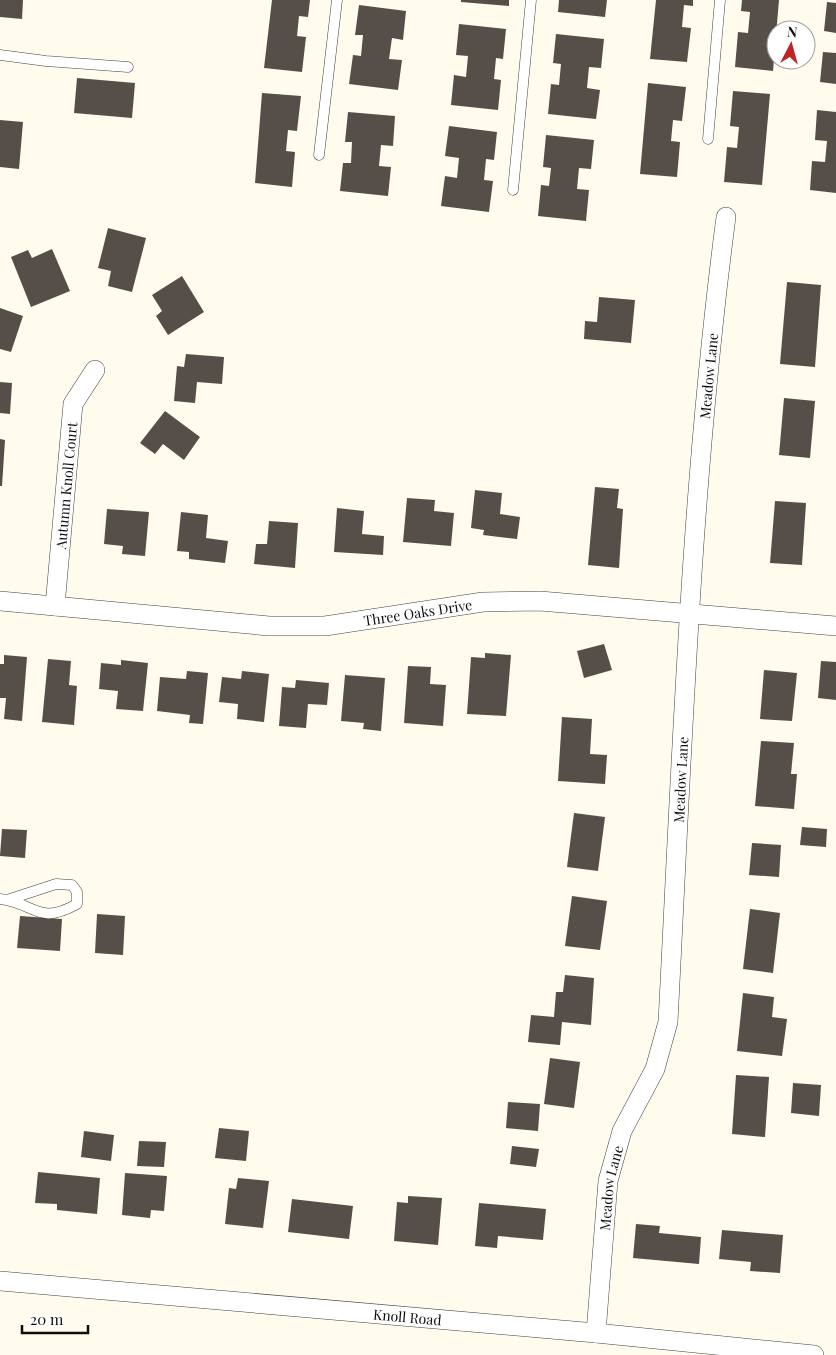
<svg xmlns="http://www.w3.org/2000/svg" width="836" height="1355" font-family="'Playfair Display',serif">
<rect width="100%" height="100%" fill="#fffced"/>
<!-- building -->
<g fill="#564f49">
<polygon points="0,0 23,0 22,19 0,17"/>
<polygon points="272,0 310,0 308,17 299,16 297,36 306,37 302,72 264,68"/>
<polygon points="461,0 509,0 509,6 461,2"/>
<polygon points="559,0 607,0 605,17 558,12"/>
<polygon points="656,0 693,0 693,6 684,5 682,27 691,28 687,62 650,59"/>
<polygon points="742,0 779,0 773,71 735,67 738,32 748,33 750,12 741,11"/>
<polygon points="827,2 836,3 836,33 824,31"/>
<polygon points="359,5 406,11 403,40 392,38 389,59 402,60 398,90 349,84 353,55 361,56 363,35 355,35"/>
<polygon points="459,24 506,29 503,59 496,58 494,79 501,80 498,110 451,105 454,75 466,77 468,56 456,55"/>
<polygon points="556,34 604,39 601,68 589,67 587,88 600,90 596,119 548,114 551,84 559,85 561,64 553,63"/>
<polygon points="823,52 836,53 836,84 820,82"/>
<polygon points="77,78 135,83 132,118 74,113"/>
<polygon points="648,83 686,87 682,121 673,120 671,141 680,142 677,177 640,174"/>
<polygon points="733,91 770,94 762,185 724,182 727,147 737,148 739,127 730,126"/>
<polygon points="262,93 301,96 297,131 288,130 286,151 295,152 292,187 255,183"/>
<polygon points="817,110 836,112 836,193 810,190 812,161 825,162 827,141 815,140"/>
<polygon points="348,112 395,116 393,146 381,145 379,166 391,167 388,196 340,191 343,163 351,163 352,142 345,142"/>
<polygon points="0,120 23,122 19,169 0,167"/>
<polygon points="449,126 497,132 494,160 486,159 484,180 493,181 489,212 441,206 445,176 457,178 459,158 445,156"/>
<polygon points="546,135 594,140 591,169 579,168 577,189 589,190 586,221 538,216 541,185 549,186 551,168 543,167"/>
<polygon points="108,228 146,238 132,292 108,286 111,271 98,268"/>
<polygon points="52,249 70,291 31,307 11,257 28,250 32,258"/>
<polygon points="182,276 204,312 168,335 156,316 162,311 152,295"/>
<polygon points="787,282 821,285 815,367 780,364"/>
<polygon points="599,297 635,300 631,343 584,339 585,321 597,322"/>
<polygon points="0,308 23,316 11,352 0,349"/>
<polygon points="186,354 224,357 222,384 197,382 195,403 174,401 177,366 184,367"/>
<polygon points="0,382 12,383 10,414 0,413"/>
<polygon points="784,398 815,401 810,458 779,455"/>
<polygon points="165,411 200,437 184,460 163,444 155,454 140,443"/>
<polygon points="0,439 5,440 2,486 0,486"/>
<polygon points="595,487 619,489 617,508 623,509 619,568 588,565"/>
<polygon points="475,490 502,493 500,514 520,517 517,539 483,535 484,530 471,528"/>
<polygon points="407,498 435,500 434,511 454,513 451,546 403,542"/>
<polygon points="775,501 806,503 802,565 770,563"/>
<polygon points="337,508 364,511 362,534 384,536 383,555 334,552"/>
<polygon points="107,509 149,512 145,556 122,554 123,546 104,544"/>
<polygon points="181,512 208,515 206,538 228,541 225,563 189,559 189,552 177,551"/>
<polygon points="269,521 298,523 295,568 254,564 256,544 267,544"/>
<polygon points="604,644 612,670 584,678 577,651"/>
<polygon points="485,653 511,655 506,716 467,714 471,657 485,658"/>
<polygon points="4,655 27,657 22,721 4,719 6,698 0,698 0,664 4,664"/>
<polygon points="48,659 71,661 69,685 77,686 74,725 42,722"/>
<polygon points="121,660 148,663 143,711 116,709 118,691 99,689 101,663 121,665"/>
<polygon points="821,661 836,662 836,700 818,698"/>
<polygon points="408,666 431,667 430,684 446,685 443,726 404,723"/>
<polygon points="764,670 797,673 792,721 760,719"/>
<polygon points="187,671 208,673 203,724 189,723 190,715 157,711 160,677 186,679"/>
<polygon points="242,671 269,674 264,722 237,719 238,704 219,702 222,677 241,679"/>
<polygon points="345,675 385,678 381,731 363,729 364,723 341,721"/>
<polygon points="296,680 329,683 327,705 308,704 306,728 279,726 282,687 295,688"/>
<polygon points="562,717 592,719 590,754 607,755 605,784 558,781"/>
<polygon points="761,741 794,743 791,774 797,774 794,809 755,806"/>
<polygon points="574,813 605,817 598,871 567,867"/>
<polygon points="802,827 827,829 826,847 800,845"/>
<polygon points="2,829 27,830 25,858 0,856"/>
<polygon points="752,843 781,845 779,877 749,875"/>
<polygon points="572,896 607,901 600,950 565,946"/>
<polygon points="750,909 780,913 773,973 743,969"/>
<polygon points="97,914 125,916 123,955 95,953"/>
<polygon points="20,916 62,919 60,951 17,948"/>
<polygon points="565,975 594,978 591,1025 562,1022 560,1045 528,1042 531,1015 554,1017 556,992 563,992"/>
<polygon points="743,993 774,997 772,1017 787,1019 782,1056 737,1051"/>
<polygon points="550,1058 580,1062 574,1108 544,1104"/>
<polygon points="736,1075 769,1077 765,1137 732,1134"/>
<polygon points="793,1083 821,1085 819,1116 791,1113"/>
<polygon points="508,1102 540,1104 538,1131 506,1128"/>
<polygon points="219,1128 249,1131 246,1161 215,1158"/>
<polygon points="84,1131 114,1135 111,1161 81,1157"/>
<polygon points="139,1141 166,1142 164,1167 137,1166"/>
<polygon points="512,1146 539,1149 536,1167 510,1164"/>
<polygon points="38,1172 100,1178 97,1214 57,1210 57,1204 35,1203"/>
<polygon points="125,1173 167,1176 164,1211 151,1210 150,1218 122,1215"/>
<polygon points="238,1178 269,1181 263,1228 225,1224 229,1188 236,1189"/>
<polygon points="408,1196 442,1198 438,1245 394,1241 397,1202 408,1203"/>
<polygon points="292,1199 353,1206 349,1239 288,1232"/>
<polygon points="479,1203 546,1209 543,1240 498,1236 497,1248 475,1246"/>
<polygon points="636,1224 660,1226 659,1233 701,1237 699,1264 633,1258"/>
<polygon points="722,1230 783,1235 780,1273 750,1271 751,1262 719,1259"/>
</g>
<g fill="none" stroke-linecap="round" stroke-linejoin="round">
<!-- service casing -->
<g stroke="#404040" stroke-width="11">
<g id="service">
<polyline points="0,55 46,61 128,67"/>
<polyline points="708,139 720,0"/>
<polyline points="319,155 337,0"/>
<polyline points="513,190 531,0"/>
<path d="M0,899C35,903 38,926 77,904V892L72,885L56,884L7,900"/>
</g>
</g>
<!-- minor casing -->
<g stroke="#404040" stroke-width="20">
<g id="minor">
<path id="s1" d="M0,601L269,626H325L483,602L540,601L836,626"/>
<path id="s2" d="M55,606L73,404L95,370"/>
<path id="s3" d="M0,1281L596,1333L814,1355"/>
<path id="s4" d="M596,1333L608,1181L622,1131L655,1069L668,1022C682,753 691,483 726,217"/>
</g>
</g>
<!-- service -->
<use href="#service" stroke="#fff" stroke-width="10"/>
<!-- minor -->
<use href="#minor" stroke="#fff" stroke-width="19"/>
</g>
<g text-anchor="middle" dominant-baseline="central" stroke-width="5" stroke-linejoin="round" paint-order="stroke">
<!-- street labels -->
<g font-size="14" fill="#0d0d0d" stroke="#fff">
<text stroke="none"><textPath href="#s4" startOffset="971">Meadow Lane</textPath></text>
<text stroke="none"><textPath href="#s2" startOffset="121">Autumn Knoll Court</textPath></text>
<text stroke="none"><textPath href="#s1" startOffset="420">Three Oaks Drive</textPath></text>
<text stroke="none"><textPath href="#s4" startOffset="566">Meadow Lane</textPath></text>
<text stroke="none"><textPath href="#s4" startOffset="146">Meadow Lane</textPath></text>
<text stroke="none"><textPath href="#s3" startOffset="409">Knoll Road</textPath></text>
</g>
</g>
<!-- north arrow -->
<g transform="translate(791 45) rotate(6)"><circle r="24" fill="#ffffff" stroke="#9e9e9e"/>
<path d="M0-4L9 19L0 12L-9 19Z" fill="#bf2424"/>
<text y="-8" font-size="14" font-weight="bold" text-anchor="middle" fill="#0d0d0d">N</text>
</g>
<!-- scale -->
<path d="M22 1325v8h66v-8" fill="none" stroke="#0d0d0d" stroke-width="2.5"/>
<text x="30" y="1325" font-size="15" fill="#0d0d0d" stroke="#ffffff" stroke-width="4" paint-order="stroke">20 m</text>
</svg>
